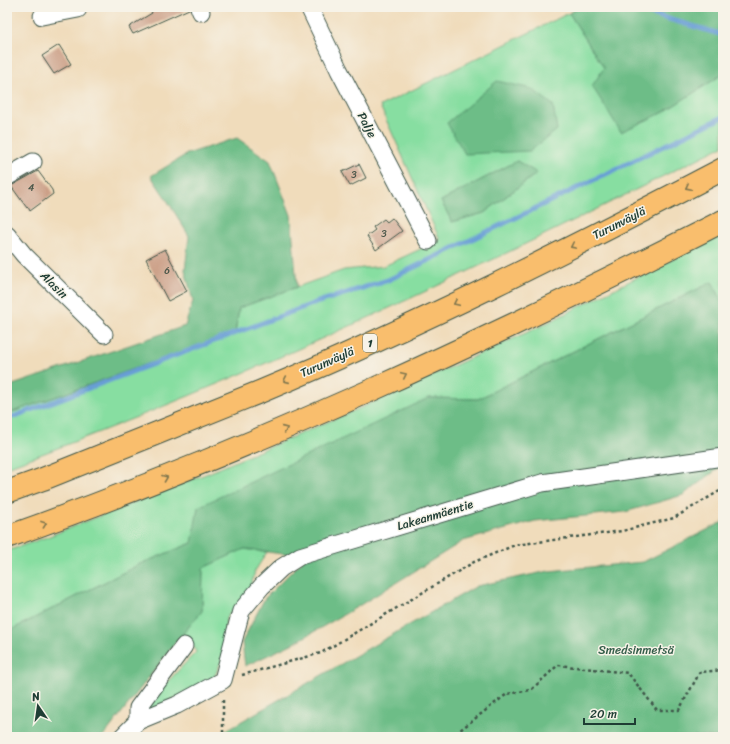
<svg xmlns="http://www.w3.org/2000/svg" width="730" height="744" font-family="Sriracha,sans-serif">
<rect width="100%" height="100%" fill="#f7f3e8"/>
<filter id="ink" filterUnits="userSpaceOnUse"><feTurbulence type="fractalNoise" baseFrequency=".025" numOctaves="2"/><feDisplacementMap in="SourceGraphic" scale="8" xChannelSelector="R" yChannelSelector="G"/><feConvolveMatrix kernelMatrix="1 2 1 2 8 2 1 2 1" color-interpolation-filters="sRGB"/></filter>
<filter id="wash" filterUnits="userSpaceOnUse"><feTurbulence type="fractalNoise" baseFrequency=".012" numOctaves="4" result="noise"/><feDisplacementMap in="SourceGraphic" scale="16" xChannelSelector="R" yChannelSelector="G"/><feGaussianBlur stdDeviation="0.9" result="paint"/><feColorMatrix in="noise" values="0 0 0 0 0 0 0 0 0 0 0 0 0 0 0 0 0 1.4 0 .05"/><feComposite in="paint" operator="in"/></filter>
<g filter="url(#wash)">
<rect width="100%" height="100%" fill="#f0dcbb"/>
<!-- green -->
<g fill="#87dea1" stroke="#538e6a" fill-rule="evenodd">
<path d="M569,13L604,68L662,113L723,74V146C490,264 253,377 7,467V414L235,333L239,308L344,270L384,266L440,240L380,106ZM517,161L536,174L484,213L452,222L441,201Z"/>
<polygon points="723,234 723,302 712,282 478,399 429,398 192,543 140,564 7,632 7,551 47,537 206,474 365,406 539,327"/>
<polygon points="244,549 267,552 255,571 250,590 226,618 223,657 213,680 148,711 148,702 196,652 189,639 180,637 202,611 203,568"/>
</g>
<!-- forest -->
<g fill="#6dbd87" stroke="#467d5e">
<polygon points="580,7 723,7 723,74 662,113 621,132 592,86 604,68 569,13"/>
<polygon points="497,81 532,89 553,105 557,130 530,151 465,154 447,123"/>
<polygon points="237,138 270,161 291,215 297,287 239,308 235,333 7,414 7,387 185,326 193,301 185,270 189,236 167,200 151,176 187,154"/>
<polygon points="517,161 537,173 484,213 452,222 441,201"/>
<polygon points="712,282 723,302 723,465 683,495 625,512 535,521 463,541 357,607 296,642 245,666 242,642 265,598 306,557 244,549 203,568 202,611 180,637 103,737 21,737 7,734 7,632 140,564 192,543 198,507 429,398 478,399"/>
<polygon points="723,522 723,737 214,737 477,586 549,571 643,562"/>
</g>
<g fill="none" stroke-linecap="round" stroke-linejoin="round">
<!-- stream -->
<g stroke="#689ed5" stroke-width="5">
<polyline points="628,7 723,35"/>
<polyline points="7,419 315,303 388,280 723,117"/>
</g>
</g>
<g id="blocks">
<!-- building -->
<g fill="#cca088">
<polygon points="150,7 189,7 189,9 133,34 129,27 152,13"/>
<polygon points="59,45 71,64 54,74 42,56"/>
<polygon points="359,164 366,178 350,186 342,172"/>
<polygon points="38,171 52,190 53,194 30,211 28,207 27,208 11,186"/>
<polygon points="392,218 402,231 376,250 367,236 375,230 373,227 384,219 387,222"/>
<polygon points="165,249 187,291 168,301 146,259"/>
</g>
</g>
</g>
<g filter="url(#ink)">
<use href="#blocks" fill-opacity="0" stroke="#3e5548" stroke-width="1"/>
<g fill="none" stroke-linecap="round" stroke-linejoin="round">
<!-- minor casing -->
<g stroke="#3e5548" stroke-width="19">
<g id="minor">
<polyline points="199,7 201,12"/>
<polyline points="309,7 339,70 428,241"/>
<polyline points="42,16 78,9 78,7"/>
<polyline points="7,177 33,162"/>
<polyline points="7,234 24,255 104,334"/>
<polyline points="138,721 138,708 184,646"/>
<polyline points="122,737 138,721 177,705 223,680 241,611 262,586 281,568 300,556 542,483 723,457"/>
</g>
</g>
<!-- highway casing -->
<g stroke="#3e5548" stroke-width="24">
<g id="highway">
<path d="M7,492L43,479C116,449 189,421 262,391C420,325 572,248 723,169"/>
<path d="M7,537C253,450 491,339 723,221"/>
</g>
</g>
<!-- path -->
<g stroke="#3e5548" stroke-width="2.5" stroke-dasharray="3 3" stroke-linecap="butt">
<polyline points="242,675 321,653 474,562 515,545 622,531 674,518 723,489"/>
<polyline points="223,700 223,737"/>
<polyline points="451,737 507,694 531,690 558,665 628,673 657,710 679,710 700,672 723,670"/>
</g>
<!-- minor -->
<use href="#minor" stroke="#fff" stroke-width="17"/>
<!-- highway -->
<use href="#highway" stroke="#f9be6d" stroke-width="22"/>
</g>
<!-- one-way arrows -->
<defs><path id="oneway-chevron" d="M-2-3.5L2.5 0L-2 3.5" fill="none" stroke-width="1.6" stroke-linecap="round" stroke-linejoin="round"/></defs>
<g stroke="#81774e">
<use href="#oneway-chevron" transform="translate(688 187) rotate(153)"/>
<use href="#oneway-chevron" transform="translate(573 246) rotate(154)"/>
<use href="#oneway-chevron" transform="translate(456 303) rotate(155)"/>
<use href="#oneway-chevron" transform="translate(404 375) rotate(-25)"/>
<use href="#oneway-chevron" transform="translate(286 380) rotate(156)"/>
<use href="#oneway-chevron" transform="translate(285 429) rotate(-24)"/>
<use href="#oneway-chevron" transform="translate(165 478) rotate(-21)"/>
<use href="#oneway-chevron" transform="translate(44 524) rotate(-20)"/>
</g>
</g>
<g text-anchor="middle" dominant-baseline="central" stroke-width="3" stroke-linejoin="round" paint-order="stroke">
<!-- number labels -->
<g font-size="10" fill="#4a5649">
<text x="354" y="175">3</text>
<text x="31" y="188">4</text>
<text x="384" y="234">3</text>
<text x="167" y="271">6</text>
</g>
<!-- shield labels -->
<rect fill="#f7f3e8" stroke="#60746a" stroke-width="1" x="363" y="334" width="14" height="18" rx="3"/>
<g font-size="11" font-weight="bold" fill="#1f3d34">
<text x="370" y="343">1</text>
</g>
<!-- street labels -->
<g font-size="12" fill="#1f3d34" stroke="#f7f3e8">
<text transform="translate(367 125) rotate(62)">Palje</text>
<text transform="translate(619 223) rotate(-27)">Turunväylä</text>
<text transform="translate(54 285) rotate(45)">Alasin</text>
<text transform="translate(327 362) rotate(-24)">Turunväylä</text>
<text transform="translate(435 515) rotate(-17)">Lakeanmäentie</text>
</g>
<!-- park labels -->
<g font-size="12" fill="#345d4a" stroke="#f7f3e8">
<text x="636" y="650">Smedsinmetsä</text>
</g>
</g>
<!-- margin -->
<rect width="730" height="744" fill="none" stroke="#f7f3e8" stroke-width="24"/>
<!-- north arrow -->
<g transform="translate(38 706) rotate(347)" stroke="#f7f3e8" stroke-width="3" paint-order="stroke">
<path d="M0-3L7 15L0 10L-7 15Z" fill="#1f3d34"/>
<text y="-6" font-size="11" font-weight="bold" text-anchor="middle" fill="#1f3d34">N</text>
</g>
<!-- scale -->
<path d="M584 718v6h51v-6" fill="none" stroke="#1f3d34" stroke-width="2"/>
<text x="590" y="718" font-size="12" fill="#1f3d34" stroke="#f7f3e8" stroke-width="3" paint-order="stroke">20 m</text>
</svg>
